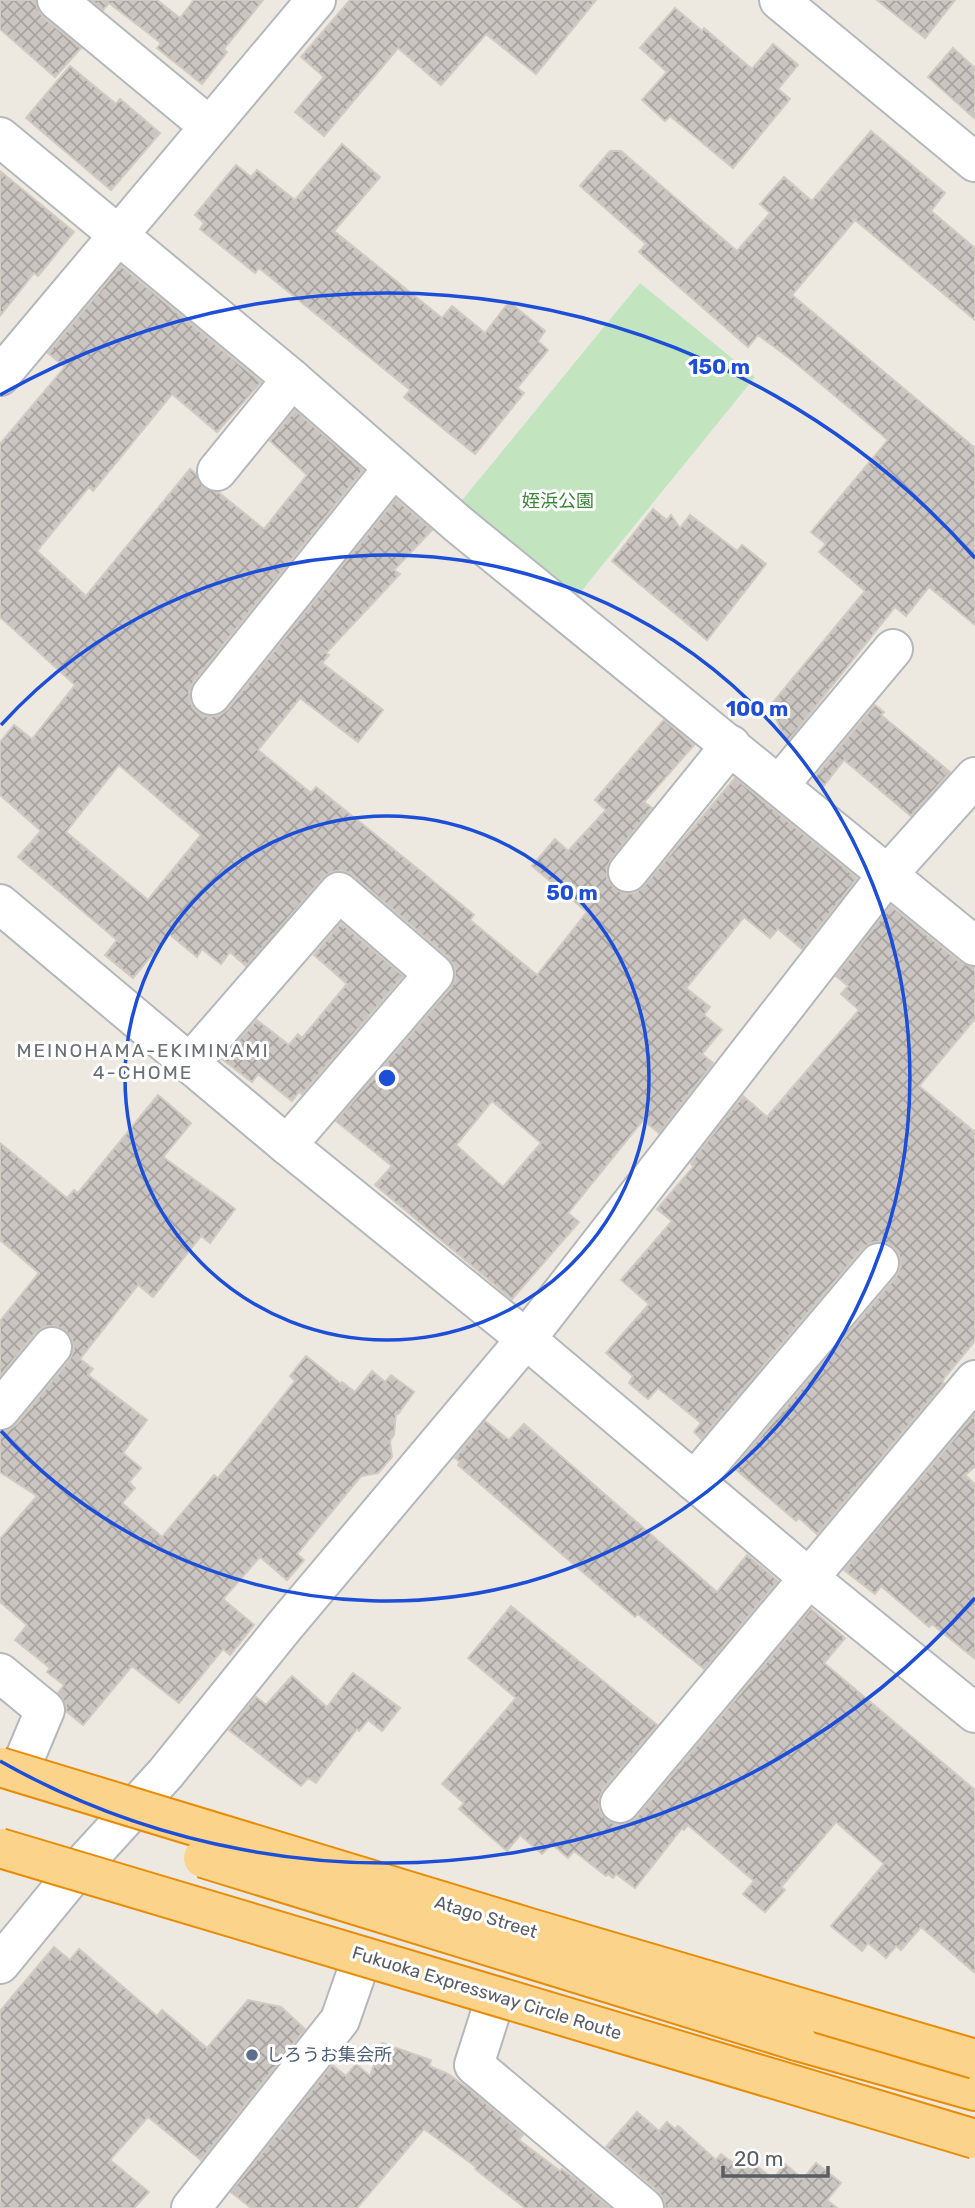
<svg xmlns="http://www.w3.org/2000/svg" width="975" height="2208" font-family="Rubik,'Noto Sans JP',sans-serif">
<defs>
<pattern id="building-cross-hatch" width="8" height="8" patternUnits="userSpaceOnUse" patternTransform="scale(1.75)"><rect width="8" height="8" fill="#cac5c1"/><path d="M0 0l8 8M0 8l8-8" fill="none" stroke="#a7a3a0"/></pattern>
</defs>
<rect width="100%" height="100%" fill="#ede9e1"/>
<!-- park -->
<polygon fill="#c2e4be" points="640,283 755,377 566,610 450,515"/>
<!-- building -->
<g fill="url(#building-cross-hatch)" stroke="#d1cac0" stroke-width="2" fill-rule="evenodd">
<polygon points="0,0 36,0 37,8 43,17 81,48 55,77 0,29"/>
<polygon points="91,0 157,0 180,18 194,0 263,0 224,49 227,52 202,84 157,48 161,43 109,3 103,10"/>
<polygon points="350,0 596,0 536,74 486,34 441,85 398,48 324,136 295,112 324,77 301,57"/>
<polygon points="877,0 955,0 925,38"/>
<polygon points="675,8 702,31 704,28 752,69 773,44 798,65 778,89 790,99 733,168 670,116 665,121 642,100 667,72 640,48"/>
<polygon points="953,48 975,68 975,119 928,77"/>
<polygon points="70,66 116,104 120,99 160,133 111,190 26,118"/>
<polygon points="871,131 945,193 931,211 975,248 975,320 855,220 792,295 975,448 975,625 929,587 906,616 895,607 787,742 770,706 865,591 819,552 826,544 811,532 888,440 792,360 758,335 748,347 639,252 646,244 580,186 610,151 621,151 737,251 770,213 760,204 784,177 812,201"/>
<polygon points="342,144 380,177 334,231 442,318 452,306 485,333 509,302 545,331 538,341 548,350 517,388 524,393 475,454 404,397 410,390 259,268 255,273 200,229 204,223 195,215 236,165 251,177 257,170 295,200"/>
<polygon points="0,171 74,232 38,276 34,273 0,316"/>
<path d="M121,266L261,382L217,432L172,394L93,491L89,487L37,551L86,596L190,469L196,474L203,487L218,492L264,529L307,475L270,441L295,410L363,470L194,681L189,692L191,704L197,712L208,717L220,715L228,709L396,499L432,530L394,570L400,574L326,653L329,655L322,663L383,710L358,742L300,698L258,750L311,793L316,787L423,873L474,915L470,920L537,975L587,912L532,866L555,839L568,851L606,810L595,800L664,720L694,745L644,802L652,808L611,859L607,868V879L614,888L625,894L635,893L644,886L735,778L857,878L802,949L778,929L770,938L744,917L686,988L710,1007L704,1015L722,1030L702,1054L713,1063L659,1133L643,1120L568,1213L579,1222L512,1299L375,1185L392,1166L336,1121L451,988L455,979V967L448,957L353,875L342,870L331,872L323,878L246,966L230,952L221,964L202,949L197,957L169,934L133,978L105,955L117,940L18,857L41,831L0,795V742L14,725L32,739L75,685L0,617V444L65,367L48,353ZM119,765L201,835L148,900L66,832ZM492,1101L541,1143L503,1187L456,1145Z"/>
<polygon points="653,509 667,520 671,515 680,528 690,515 737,551 742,545 766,564 707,640 612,561"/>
<polygon points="875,705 884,712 881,715 950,772 911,816 844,760 822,788 814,778"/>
<polygon points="891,906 961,963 975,967 975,1019 919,1086 975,1132 975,1341 945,1377 942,1382 944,1383 817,1534 799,1518 796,1521 734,1468 896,1277 901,1266 899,1255 894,1247 882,1241 871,1243 862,1249 701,1439 694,1432 701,1423 658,1388 648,1399 629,1383 633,1376 606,1353 649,1304 621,1280 672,1221 657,1209 694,1166 691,1164 693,1160 743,1096 767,1117 859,1010 841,994 848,986 836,976"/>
<polygon points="341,923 403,976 302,1094 299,1092 292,1101 258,1074 252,1082 222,1059 257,1020 289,1045 298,1034 302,1038 347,984 314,955"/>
<polygon points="158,1095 191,1123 163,1157 235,1209 210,1243 201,1236 153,1297 138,1285 80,1359 93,1369 88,1375 147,1420 123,1453 141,1468 129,1482 135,1488 122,1503 162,1537 214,1475 218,1478 295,1381 290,1376 306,1356 341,1384 342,1382 355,1392 372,1371 385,1382 391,1375 414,1392 398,1414 396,1412 394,1435 390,1441 392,1457 378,1473 361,1476 297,1554 304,1560 287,1580 260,1557 223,1599 254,1625 230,1655 223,1649 179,1703 132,1666 83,1725 66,1711 66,1704 58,1693 64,1685 47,1672 50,1668 15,1640 27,1625 0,1602 0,1539 37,1496 0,1472 0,1431 8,1430 17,1424 69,1361 74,1350 72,1339 66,1331 56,1326 45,1326 35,1333 0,1376 0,1321 39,1273 0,1240 0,1143 67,1198 74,1190 78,1193"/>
<polygon points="975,1414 975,1467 965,1475 975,1484 975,1659 932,1624 929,1627 881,1586 875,1594 844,1570"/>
<polygon points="485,1421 509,1440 524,1424 717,1592 747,1555 778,1581 704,1669 638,1614 635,1617 458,1465 460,1462 455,1458"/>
<polygon points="511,1606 657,1725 603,1789 599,1799 600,1811 607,1820 617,1825 628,1823 637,1817 811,1609 845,1638 824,1663 975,1790 975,1973 921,1927 901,1950 896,1946 886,1958 868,1943 862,1951 831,1926 884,1864 836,1822 781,1887 785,1890 765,1912 743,1894 754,1881 688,1825 684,1830 682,1828 635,1888 616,1874 613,1878 608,1874 606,1876 574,1851 568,1858 552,1844 542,1854 520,1835 507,1851 459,1809 464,1803 442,1784 516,1698 468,1658"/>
<polygon points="353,1673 400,1708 382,1731 368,1720 359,1731 357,1729 316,1783 308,1778 301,1786 229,1730 256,1697 266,1705 292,1676 327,1707"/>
<polygon points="54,1947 70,1960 79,1949 157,2016 162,2010 207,2048 248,2000 281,2007 305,2029 201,2160 148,2117 110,2160 149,2192 134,2208 0,2208 0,2011"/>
<polygon points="382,2043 431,2060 429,2066 448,2074 470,2090 523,2135 519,2140 560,2171 562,2169 577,2180 610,2208 525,2208 475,2169 476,2167 424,2129 357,2208 251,2208 231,2192 332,2065 346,2076 356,2064 370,2076"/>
<polygon points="637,2112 659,2131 667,2122 675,2129 678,2126 716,2160 721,2154 737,2166 744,2156 773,2179 785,2164 803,2179 816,2163 841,2183 827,2200 837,2208 665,2208 664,2200 658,2191 606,2147"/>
</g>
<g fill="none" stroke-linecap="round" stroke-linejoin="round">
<!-- minor casing -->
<g stroke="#b4b8bc" stroke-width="42">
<g id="minor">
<polyline points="57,0 209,126"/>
<polyline points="779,0 975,162"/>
<polyline points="0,137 292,379 458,524 975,946"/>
<polyline points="0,376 316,0"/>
<polyline points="217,471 292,379"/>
<polyline points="211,695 393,468"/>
<polyline points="779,785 893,649"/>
<polyline points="628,872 731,745"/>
<polyline points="0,904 287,1145 526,1339 809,1578 975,1713"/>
<polyline points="190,1063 339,892 434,974 287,1145"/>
<polyline points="0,1410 52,1347"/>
<polyline points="694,1481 879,1263"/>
<polyline points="0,1673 45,1710 21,1767"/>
<polyline points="620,1803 975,1380"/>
<polyline points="0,1964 73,1875 166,1773 283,1628 526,1339 888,874 975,777"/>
<polyline points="496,1996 474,2065 644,2208"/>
<polyline points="191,2208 340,2020 362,1957"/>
</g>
</g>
<!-- highway casing -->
<g stroke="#e98c05" stroke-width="42">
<polyline id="highway" points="797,2041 975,2091"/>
</g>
<!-- minor -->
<use href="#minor" stroke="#fff" stroke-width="38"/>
<!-- highway -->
<use href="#highway" stroke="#fbd38a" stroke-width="38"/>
<!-- highway-bridge casing -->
<g stroke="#e98c05" stroke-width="42" stroke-linecap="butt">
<g id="highway-bridge">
<polyline points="0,1767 530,1928 975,2059"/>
<polyline points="0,1848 975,2139"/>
<polyline points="203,1858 797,2041"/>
</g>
</g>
<!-- highway-bridge -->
<use href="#highway-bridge" stroke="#fbd38a" stroke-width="38"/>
</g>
<!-- distance rings -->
<g fill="none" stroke="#1d4ed8" stroke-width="3.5">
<circle cx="387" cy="1078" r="262"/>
<path d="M1 725A523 523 0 1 1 1 1431"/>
<path d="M975 1598A785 785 0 0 1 0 1761M0 395A785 785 0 0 1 975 558"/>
</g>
<!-- markers -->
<circle fill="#5c6f8a" stroke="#fff" stroke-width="2.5" cx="252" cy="2055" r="7"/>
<g text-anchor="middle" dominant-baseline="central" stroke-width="6" stroke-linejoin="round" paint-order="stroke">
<!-- park labels -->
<g font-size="18" fill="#3a8536" stroke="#fff">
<text x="558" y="501">姪浜公園</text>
</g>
<!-- street labels -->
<g font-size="18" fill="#5a5e62" stroke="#fff">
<text transform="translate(486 1917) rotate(17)">Atago Street</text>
<text transform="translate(487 1993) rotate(17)">Fukuoka Expressway Circle Route</text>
</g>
<!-- service labels -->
<g font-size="18" fill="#4e5e75" stroke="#fff" text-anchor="start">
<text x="266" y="2055">しろうお集会所</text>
</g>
<!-- neighbourhood labels -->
<g font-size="19" letter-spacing="2" fill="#6b7074" stroke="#fff">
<text x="143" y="1050">MEINOHAMA-EKIMINAMI<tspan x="143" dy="22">4-CHOME</tspan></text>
</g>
</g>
<circle cx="387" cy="1078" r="10" fill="#1d4ed8" stroke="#fff" stroke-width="3.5"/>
<g font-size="21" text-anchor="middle" font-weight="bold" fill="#1d4ed8" stroke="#fff" stroke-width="6" stroke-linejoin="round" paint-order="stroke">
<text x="719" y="374">150 m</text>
<text x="757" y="716">100 m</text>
<text x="572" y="900">50 m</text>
</g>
<!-- scale -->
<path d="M723 2166v10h105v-10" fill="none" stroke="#5a5e62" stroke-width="3.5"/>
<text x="734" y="2166" font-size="21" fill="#5a5e62" stroke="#ffffff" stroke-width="5" paint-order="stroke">20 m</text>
</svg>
